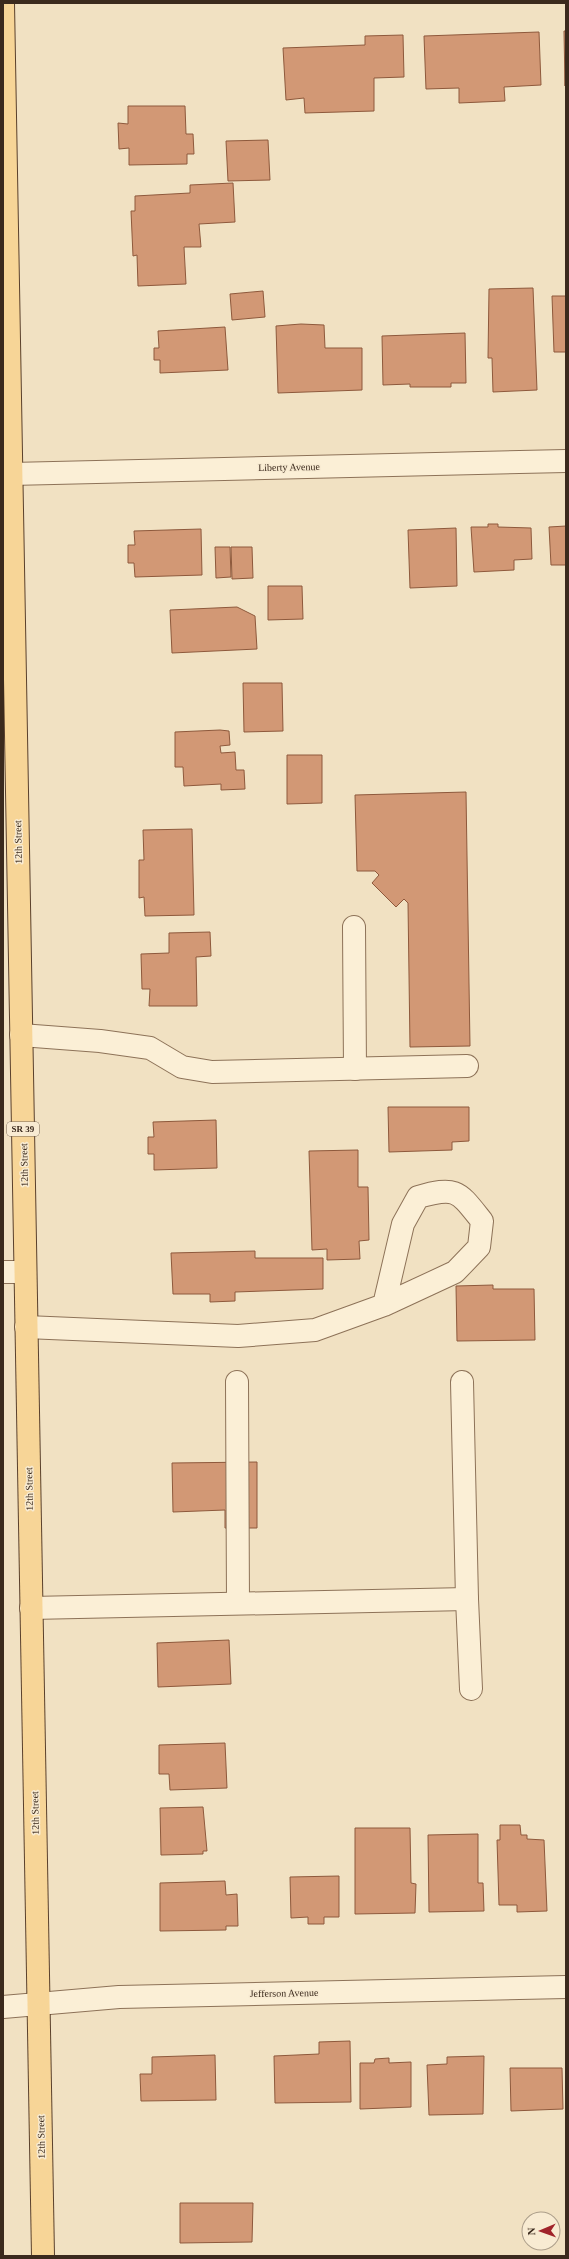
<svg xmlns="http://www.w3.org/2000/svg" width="569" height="2259" font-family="Georgia,serif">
<rect width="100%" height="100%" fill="#f1e1c2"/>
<!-- building -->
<g fill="#d29875" stroke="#8e593c">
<polygon points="564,31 566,31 565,86"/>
<polygon points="539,32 541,85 504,87 505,101 459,103 459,88 426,89 424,36"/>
<polygon points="403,35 404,77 374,78 374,111 305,113 304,98 286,100 283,48 365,45 365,36"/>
<polygon points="128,106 185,106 186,134 193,134 194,154 187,154 187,164 129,165 129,148 119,149 118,123 128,124"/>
<polygon points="268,140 270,180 228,181 226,141"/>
<polygon points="233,183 235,222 199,224 201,247 184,247 186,284 138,286 137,255 133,256 131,211 135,211 135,196 190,193 190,185"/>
<polygon points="533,288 537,390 493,392 492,358 488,358 489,289"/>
<polygon points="263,291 265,317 232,320 230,294"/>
<polygon points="552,296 566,296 566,352 554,352"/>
<polygon points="301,324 324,325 325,348 362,348 362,390 278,393 276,326"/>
<polygon points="225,327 228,370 160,373 160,360 154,360 154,348 159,348 158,331"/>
<polygon points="465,333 466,383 451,383 451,387 410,387 410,384 383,385 382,336"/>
<polygon points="488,524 498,524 498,527 531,528 532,559 514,560 514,570 474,572 471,527 488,527"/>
<polygon points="566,526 566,565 551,565 549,527"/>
<polygon points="456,528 457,586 410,588 408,530"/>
<polygon points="201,529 202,575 135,577 134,563 128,563 128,545 135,545 134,531"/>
<polygon points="215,547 230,547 231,577 216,578"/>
<polygon points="231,547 252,547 253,578 232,579"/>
<polygon points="268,586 302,586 303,619 268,620"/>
<polygon points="237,607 255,616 257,649 172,653 170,610"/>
<polygon points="243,683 282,683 283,731 244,732"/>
<polygon points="220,730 229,731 230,745 220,746 221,753 235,752 236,770 244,770 245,789 221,790 221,784 184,786 183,767 175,767 175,732"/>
<polygon points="287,755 322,755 322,803 287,804"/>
<polygon points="466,792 470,1046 410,1047 408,903 404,899 396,907 372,883 379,875 375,871 357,871 355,795"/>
<polygon points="192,829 194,915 145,916 144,897 139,898 139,860 144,860 143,830"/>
<polygon points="210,932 211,956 196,957 197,1006 149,1006 150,989 142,989 141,954 169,953 169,933"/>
<polygon points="388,1107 469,1107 469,1141 452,1142 452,1150 389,1152"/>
<polygon points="216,1120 217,1168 154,1170 154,1154 148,1154 148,1137 154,1137 153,1122"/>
<polygon points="358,1150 358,1187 368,1187 369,1240 359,1241 360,1259 327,1260 327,1249 312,1250 309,1151"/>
<polygon points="255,1251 255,1258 323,1258 323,1289 235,1292 235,1301 210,1302 210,1294 173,1294 171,1253"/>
<polygon points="493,1285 493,1289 534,1289 535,1340 457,1341 456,1286"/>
<polygon points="257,1462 257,1528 225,1528 225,1510 173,1512 172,1463"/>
<polygon points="229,1640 231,1684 158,1687 157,1643"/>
<polygon points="225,1743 227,1788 170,1790 169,1774 159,1774 159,1745"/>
<polygon points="203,1807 207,1851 203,1851 203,1854 161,1855 160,1808"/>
<polygon points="500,1825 520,1825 521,1835 527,1835 527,1839 544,1840 547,1911 517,1912 517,1905 499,1905 497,1840 500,1840"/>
<polygon points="355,1828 410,1828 411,1883 416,1884 415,1913 355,1914"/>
<polygon points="478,1834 478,1883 483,1883 484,1911 429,1912 428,1835"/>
<polygon points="339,1876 339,1917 324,1917 324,1924 308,1924 308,1917 291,1918 290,1877"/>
<polygon points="225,1881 226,1895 237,1894 238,1926 226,1926 226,1930 160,1931 160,1883"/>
<polygon points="350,2041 351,2102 275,2103 274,2056 319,2054 319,2042"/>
<polygon points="215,2055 216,2100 141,2101 140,2074 152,2074 152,2057"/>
<polygon points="484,2056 483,2114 429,2115 427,2065 447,2064 447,2057"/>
<polygon points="389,2058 389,2063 411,2062 411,2107 360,2109 360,2063 374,2063 375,2059"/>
<polygon points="510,2068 562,2068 563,2109 511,2111"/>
<polygon points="180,2203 253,2203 252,2242 180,2243"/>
</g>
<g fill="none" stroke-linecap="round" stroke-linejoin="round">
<!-- minor casing -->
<g stroke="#8d7258" stroke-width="24">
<g id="minor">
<polyline points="11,474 566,461"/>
<polyline points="354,927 355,1069"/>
<polyline points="21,1035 100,1041 150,1048 182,1067 212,1072 467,1066"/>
<polyline points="3,1272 25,1272"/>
<path d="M26,1327L238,1336L315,1330L384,1305L455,1272L479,1247L482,1221C458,1191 457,1186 418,1197L403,1224L384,1305"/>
<polyline points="237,1382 238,1603"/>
<polyline points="462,1382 467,1599"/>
<polyline points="31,1608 467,1599 471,1689"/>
<polyline points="3,2007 119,1997 566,1987"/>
</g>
</g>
<!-- major casing -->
<g stroke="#5a402c" stroke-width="24">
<polyline id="major" points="3,3 43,2256"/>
</g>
<!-- minor -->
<use href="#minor" stroke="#fbefd6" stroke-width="22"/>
<!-- major -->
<use href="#major" stroke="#f7d597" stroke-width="22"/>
</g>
<g text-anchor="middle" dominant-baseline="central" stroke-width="3" stroke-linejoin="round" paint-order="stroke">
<!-- shield labels -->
<rect fill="#f8ebd2" stroke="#746453" stroke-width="1" x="7" y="1122" width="32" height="14" rx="3"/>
<g font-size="9" font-weight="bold" fill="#3b2a1d">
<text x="23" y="1129">SR 39</text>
</g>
<!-- street labels -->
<g font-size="10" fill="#3b2a1d" stroke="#f8ebd2">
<text transform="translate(289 467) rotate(-1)">Liberty Avenue</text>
<text transform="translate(18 842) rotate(-91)">12th Street</text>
<text transform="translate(24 1165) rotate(-91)">12th Street</text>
<text transform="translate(29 1489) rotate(-91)">12th Street</text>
<text transform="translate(35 1813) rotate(-91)">12th Street</text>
<text transform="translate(284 1993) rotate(-1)">Jefferson Avenue</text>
<text transform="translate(41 2137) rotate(-91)">12th Street</text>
</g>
</g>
<!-- border -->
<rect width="569" height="2259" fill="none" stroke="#3b2a1d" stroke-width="8"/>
<!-- north arrow -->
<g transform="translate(541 2231) rotate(268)"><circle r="19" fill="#f8ebd2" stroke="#ac9e8a"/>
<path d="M0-3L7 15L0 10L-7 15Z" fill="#a0232a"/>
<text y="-6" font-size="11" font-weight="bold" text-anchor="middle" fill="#3b2a1d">N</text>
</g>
</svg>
